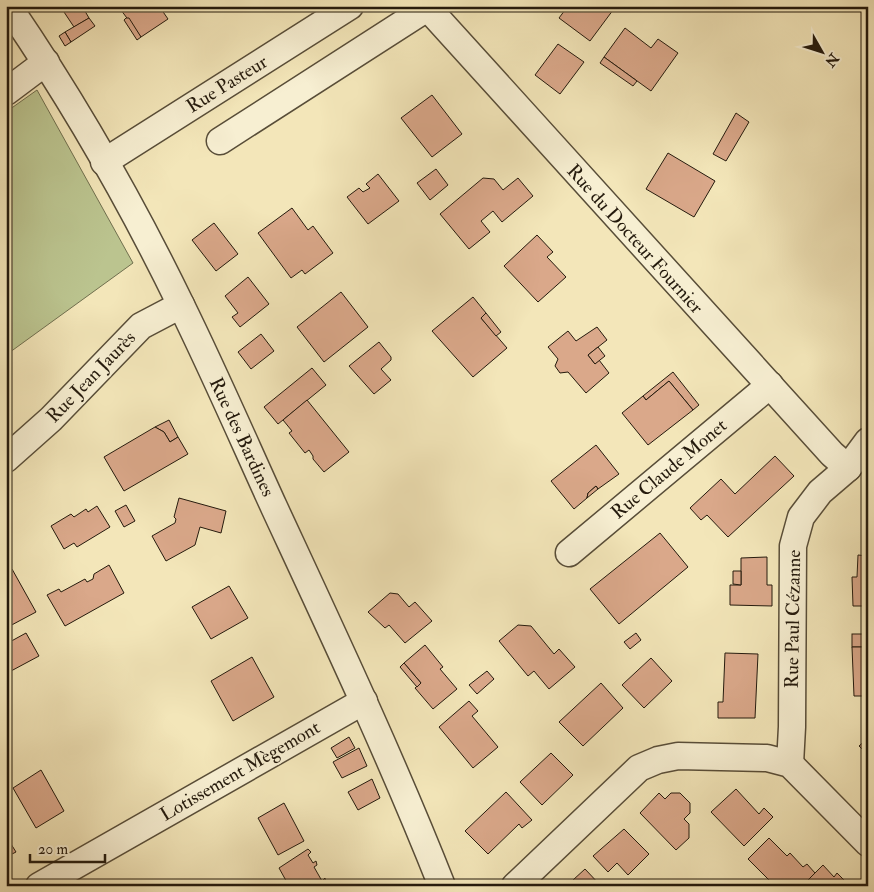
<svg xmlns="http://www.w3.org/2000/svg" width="874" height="892" font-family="'IM FELL Double Pica',serif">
<rect width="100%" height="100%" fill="#f3e6b9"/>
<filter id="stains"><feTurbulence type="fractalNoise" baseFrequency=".004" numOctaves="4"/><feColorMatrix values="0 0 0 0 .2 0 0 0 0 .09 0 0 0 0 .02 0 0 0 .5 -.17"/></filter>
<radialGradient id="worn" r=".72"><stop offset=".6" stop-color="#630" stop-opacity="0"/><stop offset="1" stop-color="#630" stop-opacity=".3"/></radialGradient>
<!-- green -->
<polygon fill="#bbc48f" stroke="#706f4e" points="37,90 133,263 6,355 6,112"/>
<!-- building -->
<g fill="#daa88a" stroke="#241a0d">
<polygon points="60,6 73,6 64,12"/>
<polygon points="73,6 82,6 89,18 74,27 64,12"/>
<polygon points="118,6 159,6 168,19 141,37"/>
<polygon points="568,6 616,6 590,41 559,18"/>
<polygon points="89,18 95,26 71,42 65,32"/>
<polygon points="126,18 129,18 141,37 137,40 124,20"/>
<polygon points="625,28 651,48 658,39 678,53 651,91 604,57"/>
<polygon points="65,32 71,42 65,46 59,36"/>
<polygon points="558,44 584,62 560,94 535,75"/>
<polygon points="604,57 637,81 633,86 600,63"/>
<polygon points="432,95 462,134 432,157 401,118"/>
<polygon points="736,113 749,122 726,161 713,154"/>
<polygon points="668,153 715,181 694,217 646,189"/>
<polygon points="436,169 448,185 430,200 417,183"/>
<polygon points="378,174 399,201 368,224 347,197 359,188 363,192 370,188 366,184"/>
<polygon points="483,178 494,179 503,190 518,178 533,196 502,222 493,211 481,221 490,232 469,249 440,214"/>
<polygon points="292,208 308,230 313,226 333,253 305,274 302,270 291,278 258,233"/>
<polygon points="214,223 238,254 216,271 192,240"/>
<polygon points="537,235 553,252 547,257 566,277 538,302 504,266"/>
<polygon points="248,277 269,304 240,327 232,317 238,313 225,296"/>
<polygon points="341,292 368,327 324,362 297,327"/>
<polygon points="473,297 486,313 481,318 507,348 473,377 432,331"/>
<polygon points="486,313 501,332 496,336 481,318"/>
<polygon points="597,327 607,340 588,355 595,364 599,360 609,373 586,393 568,372 560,373 555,366 558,359 548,347 568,331 576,341"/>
<polygon points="261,334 274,351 251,369 238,352"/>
<polygon points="379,342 391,357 391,360 381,369 391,380 374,394 349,366"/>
<polygon points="598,347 605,356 595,364 588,355"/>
<polygon points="312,368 326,385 278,424 264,407"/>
<polygon points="673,372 699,405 693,410 669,381 646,400 643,396"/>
<polygon points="669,381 693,410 648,445 622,413 643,396 646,400"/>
<polygon points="307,400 349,452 324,472 313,459 313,456 309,450 305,453 289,433 292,431 283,420"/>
<polygon points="169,420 178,437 170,442 164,432 155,427"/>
<polygon points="155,427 164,432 170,442 178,437 188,454 124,491 104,457"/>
<polygon points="596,445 619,474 598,489 596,486 588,493 587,498 574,509 551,481"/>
<polygon points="775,456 794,476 728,537 707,515 701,520 690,508 721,479 735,494"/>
<polygon points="596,486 598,489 587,498 588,493"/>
<polygon points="179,498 226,511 221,533 200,527 195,545 166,561 152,536 175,523 176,519 174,517"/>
<polygon points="126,505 135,521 124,527 115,511"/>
<polygon points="97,506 110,527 77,547 74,543 64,549 51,526 71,514 74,517 86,509 88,512"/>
<polygon points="660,533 688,567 619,624 590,589"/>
<polygon points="858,555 868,556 868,606 853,606 852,577 857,577"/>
<polygon points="767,557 767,585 772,585 772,606 730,605 730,585 741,585 741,558"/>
<polygon points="109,565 124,593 65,626 47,595 59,589 61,592 85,579 87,582 93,579 94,574"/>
<polygon points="12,569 36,612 6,628 6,572"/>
<polygon points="733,571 741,571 741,585 733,584"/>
<polygon points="229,586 248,618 211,639 192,607"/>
<polygon points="390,593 398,594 409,607 415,602 432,621 405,643 389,625 385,628 368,612"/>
<polygon points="518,625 531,626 554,654 559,649 575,667 549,689 534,671 528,676 499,641"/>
<polygon points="26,633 39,656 11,671 6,663 6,644"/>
<polygon points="636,633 641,640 630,649 624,642"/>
<rect x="852" y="634" width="16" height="13"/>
<polygon points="425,645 443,667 440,669 457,689 433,709 415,688 421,683 404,663"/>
<polygon points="852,647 868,647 868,696 854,696"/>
<polygon points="725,653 758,654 755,718 718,718 718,702 723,702"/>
<polygon points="252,657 274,697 233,721 211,681"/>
<polygon points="651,658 672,681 644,708 622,685"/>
<polygon points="404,663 421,683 417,687 400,667"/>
<polygon points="487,671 494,679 477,694 469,685"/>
<polygon points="601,683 623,708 583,746 559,722"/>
<polygon points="469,701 478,711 472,716 498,747 473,768 439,727"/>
<polygon points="349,737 355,748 337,758 331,748"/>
<polygon points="868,738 868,755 859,746"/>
<polygon points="359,748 367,766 342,778 333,762"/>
<polygon points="551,753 573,775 542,805 520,782"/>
<polygon points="41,770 64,811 36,828 13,788"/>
<polygon points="372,779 380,798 358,810 348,792"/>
<polygon points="736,789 759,814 764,808 773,817 744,846 711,812"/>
<polygon points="506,792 532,820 522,828 519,824 488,854 465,831"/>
<polygon points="659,793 665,799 671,793 680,793 690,803 690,813 684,819 689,824 689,838 676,850 640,813"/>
<polygon points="284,803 304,841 278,855 258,818"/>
<polygon points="624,829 649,854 628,875 617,863 608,872 593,856"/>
<polygon points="6,836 16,852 6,857"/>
<polygon points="769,838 787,856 790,853 803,867 807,864 815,873 802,886 775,886 748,859"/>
<polygon points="308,849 311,852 308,855 313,863 316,861 317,865 314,867 322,881 325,878 326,886 289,886 279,868"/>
<polygon points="823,865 834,877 837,873 850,886 802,886"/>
<polygon points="585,869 601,886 572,886 575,883 573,880"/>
</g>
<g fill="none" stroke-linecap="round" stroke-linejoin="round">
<!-- minor casing -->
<g stroke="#584d38" stroke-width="29">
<g id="minor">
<path d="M8,6C73,101 131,202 181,305C214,372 243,439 274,507C332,632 391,757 442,886"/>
<polyline points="426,6 832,454 848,468"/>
<polyline points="6,92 46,62"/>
<polyline points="220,141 427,8"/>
<polyline points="104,162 350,6"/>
<polyline points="6,459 51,419 141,326 181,305"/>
<polyline points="569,553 770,385"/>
<polyline points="790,764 792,727 793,546 801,517 820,492 848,468 868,441"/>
<polyline points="39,886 364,701"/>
<polyline points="515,886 639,768 658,760 678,756 767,758 790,764 868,843"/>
</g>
</g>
<!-- minor -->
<use href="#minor" stroke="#f7efd2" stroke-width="26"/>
</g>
<g text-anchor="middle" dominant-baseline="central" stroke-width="4" stroke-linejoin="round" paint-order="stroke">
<!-- street labels -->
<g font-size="19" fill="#241a0d" stroke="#f7efd2">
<text transform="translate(227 84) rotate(-32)">Rue Pasteur</text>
<text transform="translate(635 239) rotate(48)">Rue du Docteur Fournier</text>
<text transform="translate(91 377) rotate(-46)">Rue Jean Jaurès</text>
<text transform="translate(242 437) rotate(65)">Rue des Bardines</text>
<text transform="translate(669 469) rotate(-40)">Rue Claude Monet</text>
<text transform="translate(793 619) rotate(-89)">Rue Paul Cézanne</text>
<text transform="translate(240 771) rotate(-30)">Lotissement Mègemont</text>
</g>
</g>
<!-- margin -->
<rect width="874" height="892" fill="none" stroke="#f3e6b9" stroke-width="25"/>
<rect x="8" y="8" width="859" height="877" fill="none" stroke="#241a0d" stroke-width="2.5"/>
<rect x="12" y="12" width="849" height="867" fill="none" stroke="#241a0d"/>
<!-- north arrow -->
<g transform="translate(822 52) rotate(129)" stroke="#f7efd2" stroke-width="4" paint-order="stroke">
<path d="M0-4L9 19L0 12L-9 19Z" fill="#241a0d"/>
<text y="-8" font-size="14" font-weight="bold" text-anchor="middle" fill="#241a0d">N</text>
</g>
<!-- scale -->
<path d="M30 854v8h75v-8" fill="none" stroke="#241a0d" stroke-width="2.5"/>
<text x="38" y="854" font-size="15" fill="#241a0d" stroke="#f7efd2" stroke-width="4" paint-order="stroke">20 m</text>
<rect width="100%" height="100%" filter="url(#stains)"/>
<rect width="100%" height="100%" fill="url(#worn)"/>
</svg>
